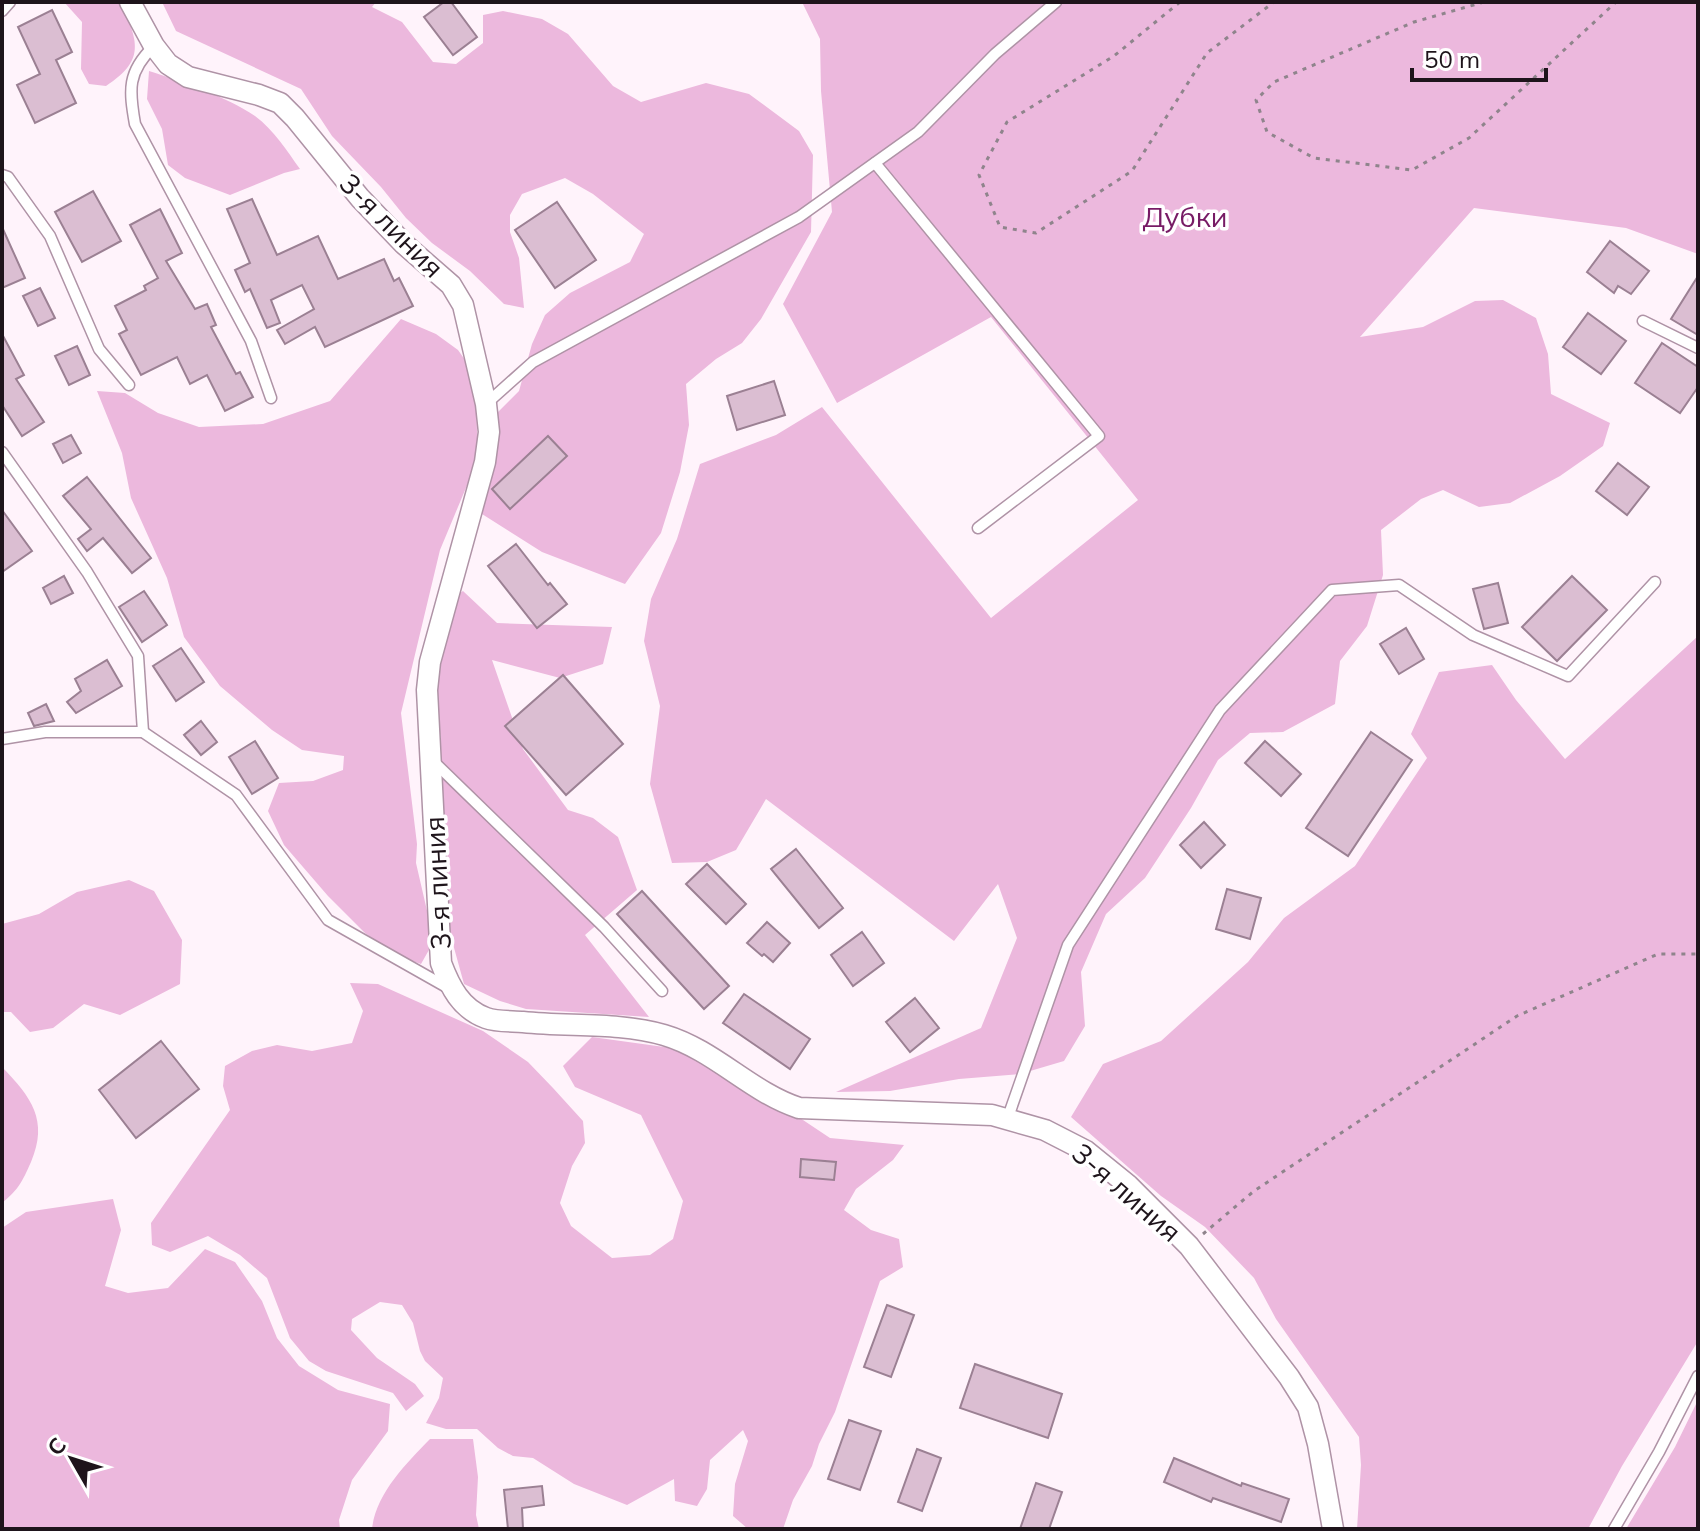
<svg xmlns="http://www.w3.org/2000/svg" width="1700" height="1531" font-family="Mulish,sans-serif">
<rect width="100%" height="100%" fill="#fff3fb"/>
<!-- green -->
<g fill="#ecb8dd">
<path d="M64,2H121C138,42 146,60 106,86L89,84L81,69L82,22Z"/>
<polygon points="162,2 376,2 372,7 402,22 433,62 456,64 483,43 483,15 503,11 542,19 568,34 613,86 641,102 706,83 749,94 799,131 813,155 811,232 761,319 742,343 716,359 686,384 689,425 680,472 661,533 625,584 542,552 482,514 497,413 519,391 532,344 545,315 570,293 630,262 644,234 593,194 565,178 522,194 510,215 510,232 519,258 524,308 504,304 470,271 432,243 406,218 381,187 332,136 301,89 176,31"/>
<polygon points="802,2 1698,2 1698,254 1626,228 1474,208 1360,337 1423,327 1475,301 1503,300 1536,318 1548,354 1551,394 1610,423 1603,446 1560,476 1510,503 1479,507 1443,490 1421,499 1381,530 1383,575 1367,626 1340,661 1335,704 1283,732 1250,733 1218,760 1191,808 1145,878 1106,914 1081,972 1085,1026 1064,1061 1020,1074 959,1079 890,1091 836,1092 981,1028 1017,938 998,884 954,941 766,799 736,850 707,862 672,863 650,784 660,706 644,641 651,599 677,539 700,464 776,435 822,407 991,618 1138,500 991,317 837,403 783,304 832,212 821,91 820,39"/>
<path d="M149,71C183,82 225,96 255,116C274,130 287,151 300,169L284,173L230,195L185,178L168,165L162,129L147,99Z"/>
<polygon points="401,319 436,334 458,350 475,374 478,459 440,550 401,713 417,844 416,863 434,941 421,964 395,955 365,933 328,896 284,845 268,811 279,783 313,781 343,770 344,756 302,750 272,730 220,686 184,637 167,578 131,498 122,453 97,391 125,393 158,413 199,427 263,424 330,401"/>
<polygon points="463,591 497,623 612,627 603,664 560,678 492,660 523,749 568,810 593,818 618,837 637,890 585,935 649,1017 526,1009 500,1001 464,984 448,926 437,847 441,739 433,695 452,598"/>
<polygon points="1698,636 1698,1341 1622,1466 1588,1529 1357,1529 1361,1465 1359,1437 1276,1319 1254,1278 1205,1227 1161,1196 1071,1117 1103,1064 1161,1041 1248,962 1284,918 1355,866 1427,758 1411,734 1439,672 1492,665 1516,700 1565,759"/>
<polygon points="129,880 154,891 182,940 180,984 120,1015 84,1004 53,1028 30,1032 11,1012 2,1012 2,924 39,914 77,892"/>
<polygon points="350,983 378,984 483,1031 528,1062 553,1088 583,1121 585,1143 572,1166 560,1203 571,1226 612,1258 650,1255 673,1239 683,1201 641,1115 575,1087 563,1066 592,1037 686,1050 767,1096 830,1138 904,1145 893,1160 856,1189 844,1210 871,1230 899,1239 903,1267 880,1281 835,1412 819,1444 812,1466 793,1500 783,1529 748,1529 733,1516 735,1484 748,1441 743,1430 710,1460 707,1489 697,1506 675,1501 674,1479 627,1505 574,1484 533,1458 513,1456 498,1448 477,1429 446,1429 426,1423 439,1398 443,1378 425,1361 420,1351 413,1323 402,1305 380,1302 352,1319 351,1330 377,1358 415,1384 424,1396 406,1411 393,1393 326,1371 309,1361 290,1338 267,1278 240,1255 208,1236 170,1252 152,1245 151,1223 230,1110 223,1086 225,1066 252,1051 277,1045 312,1051 352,1043 363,1011"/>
<path d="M2,1067C31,1097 49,1120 31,1162C22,1182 19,1189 2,1203Z"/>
<polygon points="113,1199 121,1230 105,1286 128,1293 168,1288 205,1249 235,1262 262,1301 277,1338 299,1366 338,1390 390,1404 388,1431 352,1480 339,1520 340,1529 2,1529 2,1228 26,1212"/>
<polygon points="1698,1400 1698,1529 1626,1529 1675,1447"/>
<path d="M430,1439H473L478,1477L476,1515L479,1529H372C376,1493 406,1464 430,1439Z"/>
</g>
<!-- building -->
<g fill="#dbbed2" stroke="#9b8093" stroke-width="2">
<polygon points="444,2 451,2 477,37 453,55 424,17"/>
<polygon points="52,10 72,52 56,60 76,103 35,123 17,85 40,74 18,27"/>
<polygon points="93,191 121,241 82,262 55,212"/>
<polygon points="252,199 277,255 318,236 338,279 384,259 394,281 399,278 413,306 325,347 315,327 285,344 277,330 314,309 302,285 271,300 280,323 267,328 250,289 245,292 235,270 250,263 227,209"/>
<polygon points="557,202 596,260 555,288 515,230"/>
<polygon points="160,209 182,253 166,261 195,309 207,304 216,325 211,327 236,374 240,372 253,397 225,411 207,375 190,384 177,357 141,375 119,334 127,330 115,306 146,290 144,286 158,278 130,225"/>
<polygon points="2,227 25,278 2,288"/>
<polygon points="1610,241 1649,271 1631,294 1618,286 1614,293 1587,272"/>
<polygon points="1698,276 1698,335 1671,319"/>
<polygon points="40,288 55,318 38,326 23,296"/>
<polygon points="1588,313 1626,341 1601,374 1563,347"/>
<polygon points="2,334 24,375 16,379 44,422 22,436 2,405"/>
<polygon points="1662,343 1698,367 1698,387 1680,413 1635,383"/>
<polygon points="77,346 90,375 69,385 55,356"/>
<polygon points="774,381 785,415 737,430 727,396"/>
<polygon points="71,435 81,453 63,463 53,444"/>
<polygon points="548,436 567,456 510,509 492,489"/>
<polygon points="1618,463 1649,487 1627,515 1596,491"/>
<polygon points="87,477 151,558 132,573 103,538 87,551 78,539 91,529 63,496"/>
<polygon points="2,510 32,551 2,572"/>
<polygon points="516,544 548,585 550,583 567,604 537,628 488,566"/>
<polygon points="64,576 73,593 51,604 43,588"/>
<polygon points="1572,576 1607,610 1557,661 1522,627"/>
<polygon points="1498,583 1508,623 1484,629 1473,589"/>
<polygon points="144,591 167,625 142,642 119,607"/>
<polygon points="1406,628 1424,659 1399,674 1380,644"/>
<polygon points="181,648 204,682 176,701 153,666"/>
<polygon points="107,660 122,686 76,713 67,702 81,691 75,679"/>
<polygon points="563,675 623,744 566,795 505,726"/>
<polygon points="46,704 54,721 34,726 28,713"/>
<polygon points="201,721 217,742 201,755 184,735"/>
<polygon points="1371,732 1412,760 1348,856 1306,828"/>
<polygon points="255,741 278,778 252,794 229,757"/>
<polygon points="1265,741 1301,774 1281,796 1245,763"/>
<polygon points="1204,822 1225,845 1201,868 1180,845"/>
<polygon points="796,849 843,908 819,928 771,869"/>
<polygon points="707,864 746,904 726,924 686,884"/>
<polygon points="1227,889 1261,898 1250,939 1216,929"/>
<polygon points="642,891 729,986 704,1009 617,914"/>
<polygon points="767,922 790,943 773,962 764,954 762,956 747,943"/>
<polygon points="862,932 884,963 853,986 831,955"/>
<polygon points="744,994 810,1039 790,1069 723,1023"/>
<polygon points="915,998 939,1028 910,1052 886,1022"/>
<polygon points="161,1041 199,1089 136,1138 99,1090"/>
<polygon points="801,1159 836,1162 834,1180 800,1177"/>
<polygon points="887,1305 914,1315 891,1377 864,1367"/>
<polygon points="975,1364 1062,1394 1048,1438 960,1408"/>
<polygon points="849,1420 881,1431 860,1490 828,1479"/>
<polygon points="917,1449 941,1458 922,1511 898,1502"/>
<polygon points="1174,1458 1241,1486 1242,1483 1289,1499 1281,1522 1213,1498 1211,1502 1164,1482"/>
<polygon points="1036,1483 1062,1492 1049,1529 1020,1529"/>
<polygon points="542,1486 544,1505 522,1508 523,1529 508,1529 504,1490"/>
</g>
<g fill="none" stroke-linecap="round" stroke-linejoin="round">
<!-- lane casing -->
<g stroke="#af93a6" stroke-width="13">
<g id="lane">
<polyline points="2,11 10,2"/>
<path d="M154,46C127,72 129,90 135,124L251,341L271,398"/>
<polyline points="875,163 1099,436 978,528"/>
<polyline points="2,175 8,177 50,236 99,349 129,385"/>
<polyline points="1643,321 1698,348"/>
<polyline points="486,404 533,362 799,217 918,132 995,54 1056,2"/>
<polyline points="2,452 87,572 138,656 143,732"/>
<polyline points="2,739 45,732 143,732 236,795 328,920 450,989"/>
<polyline points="432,760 604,927 662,991"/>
<polyline points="1007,1120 1068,945 1220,710 1332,590 1399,585 1473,635 1568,676 1655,582"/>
<polyline points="1614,1529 1659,1452 1698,1376"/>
</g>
</g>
<!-- street casing -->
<g stroke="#af93a6" stroke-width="23">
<path id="street" d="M130,2L154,46L168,64L188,77L259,95L280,103L295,118L360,198L404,244L451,285L463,305L486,404L489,432L485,462L430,662L427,690L441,963C450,987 461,1009 486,1018C497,1022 512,1021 523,1022C569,1027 619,1022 664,1035C715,1050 750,1092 799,1108L992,1115L1045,1130L1086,1151L1128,1185L1189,1246L1289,1377L1308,1407L1318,1444L1333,1529"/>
</g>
<!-- path -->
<g stroke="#8f848c" stroke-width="3" stroke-dasharray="4 6" stroke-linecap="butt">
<polyline points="1180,2 1114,56 1007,122 979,175 1000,227 1036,233 1132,171 1207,53 1274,2"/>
<polyline points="1484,2 1414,22 1274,82 1256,100 1267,132 1314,158 1412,170 1469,138 1616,2"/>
<polyline points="1203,1234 1254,1191 1517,1016 1658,954 1698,954"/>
</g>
<!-- lane -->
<use href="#lane" stroke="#fff" stroke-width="10"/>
<!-- street -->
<use href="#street" stroke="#fff" stroke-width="20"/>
</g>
<g text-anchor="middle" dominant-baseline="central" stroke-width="7" stroke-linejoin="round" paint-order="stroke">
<!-- park labels -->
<g font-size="28" fill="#771b65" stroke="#fff">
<text x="1185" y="216">Дубки</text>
</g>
<!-- street labels -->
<g font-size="28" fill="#1e141b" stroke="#fff">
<text transform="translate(392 225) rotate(45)">3-я линия</text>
<text transform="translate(437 883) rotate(-93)">3-я линия</text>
<text transform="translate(1127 1192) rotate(41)">3-я линия</text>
</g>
</g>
<!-- border -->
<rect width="1700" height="1531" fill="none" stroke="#1e141b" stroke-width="8"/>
<!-- north arrow -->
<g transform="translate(72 1459) rotate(309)" stroke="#ffffff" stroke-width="6" paint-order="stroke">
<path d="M0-6L14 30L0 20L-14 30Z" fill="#1e141b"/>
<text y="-12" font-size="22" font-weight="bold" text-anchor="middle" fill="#1e141b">С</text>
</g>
<!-- scale -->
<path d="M1412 68v12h134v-12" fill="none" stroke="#1e141b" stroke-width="4"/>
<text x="1424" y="68" font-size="24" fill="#1e141b" stroke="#ffffff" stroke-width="6" paint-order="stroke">50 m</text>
</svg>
